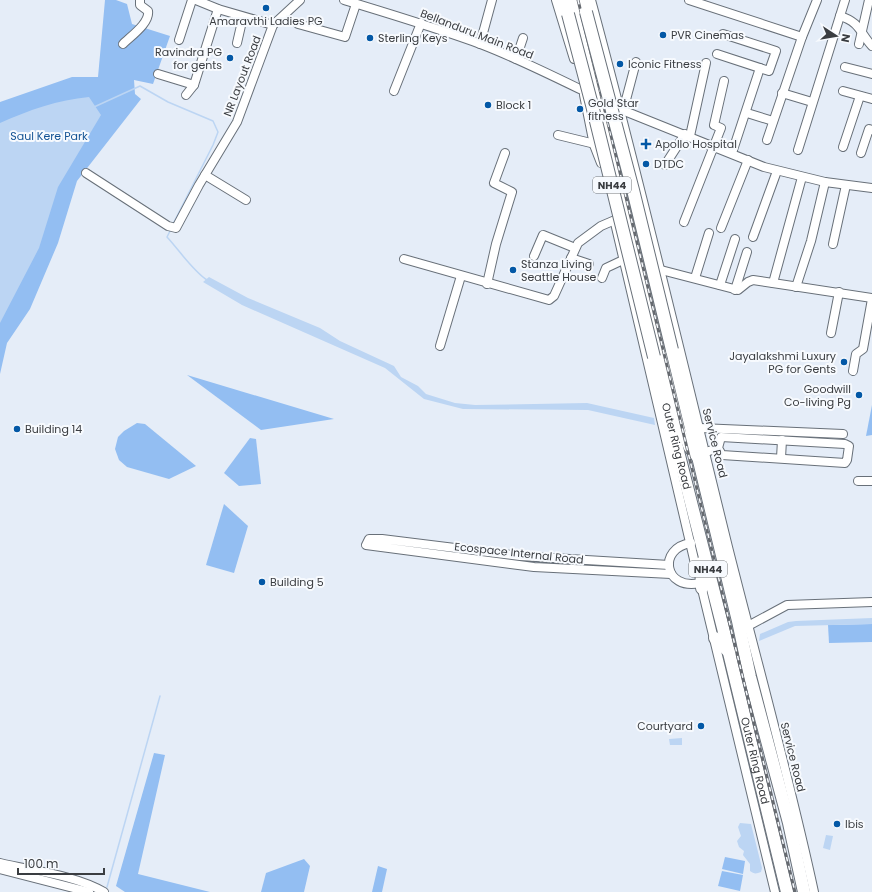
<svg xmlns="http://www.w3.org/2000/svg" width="872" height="892" font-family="Poppins,sans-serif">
<rect width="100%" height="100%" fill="#e5edf8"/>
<!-- green -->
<g fill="#93bef2">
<polygon points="105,0 116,0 127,4 132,24 170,36 153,84 134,80 135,94 141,99 77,181 58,243 30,309 7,343 0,374 0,102 72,77 98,77"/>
<polygon points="187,375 334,419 261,430"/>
<polygon points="872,405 872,435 866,436"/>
<polygon points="137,423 145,424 196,466 169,479 127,467 119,460 115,449 118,437 124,431"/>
<polygon points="250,438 256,439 261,484 239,486 224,473"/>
<polygon points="224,504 248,526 234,573 206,565"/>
<polygon points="872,624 872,642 829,643 828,625"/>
<polygon points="154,753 165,755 138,874 210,892 125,892 116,886"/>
<polygon points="725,857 745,861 743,874 722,869"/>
<polygon points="304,859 310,866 304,892 261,892 266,873"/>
<polygon points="378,866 387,869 382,892 372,892"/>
<polygon points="722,871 743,875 740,891 718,886"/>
</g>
<!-- water -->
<g fill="#bcd5f3">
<path d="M89,97L101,115L58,187L39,248L0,323V123C29,110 58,100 89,97Z"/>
<polygon points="209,277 248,298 320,328 340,341 394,366 401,377 418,386 426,394 455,403 475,405 587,403 654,418 655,425 588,410 463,409 424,399 385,368 242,305 203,282"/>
<polygon points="872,618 872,624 795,626 759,641 760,634 788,622 796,621"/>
<polygon points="682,738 682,745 670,745 669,739"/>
<path d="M740,823L751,824L762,868L761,872C756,874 754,874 750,871V864L743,855L744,851L739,847L737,841L741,836L738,827Z"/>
<polygon points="826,835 833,836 830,850 823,848"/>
</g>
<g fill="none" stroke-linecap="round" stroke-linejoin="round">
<!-- stream -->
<g stroke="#bcd5f3" stroke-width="1.5">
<polyline points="94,107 140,86 168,102 213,121 218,132 213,145 173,224"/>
<path d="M171,229L167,237C179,250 193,271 207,280"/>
<polyline points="107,887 160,696"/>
</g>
<!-- minor casing -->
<g stroke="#687079" stroke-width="10">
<g id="minor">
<polyline points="196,0 218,9 273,25"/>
<path d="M344,0C390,14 437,28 483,45C519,59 555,77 590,94"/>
<polyline points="556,0 574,59"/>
<path d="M591,0C640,181 683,364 728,547C757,662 789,776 814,892"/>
<polyline points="689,0 802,37"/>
<path d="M840,16C860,22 860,33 872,46"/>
<polyline points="298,24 345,37 356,4"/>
<polyline points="179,40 192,0"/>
<polyline points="237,43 243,17"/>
<path d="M123,44C131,36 150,23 148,11L140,5V0"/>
<polyline points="480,44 492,0"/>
<polyline points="859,44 869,0"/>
<polyline points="717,54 769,71 776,51 723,34"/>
<polyline points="516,59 523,38"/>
<polyline points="845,67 872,74"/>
<polyline points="158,74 194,85"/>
<polyline points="394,91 421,23"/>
<polyline points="843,91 872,99"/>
<polyline points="782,93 812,102"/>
<polyline points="186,95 194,85 218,9"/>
<polyline points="584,95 594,145 601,163"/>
<polyline points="599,98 680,428 688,448 697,459"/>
<polyline points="617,108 764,167 825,182 872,188"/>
<polyline points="623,111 636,62"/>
<polyline points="747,113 773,121"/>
<polyline points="558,135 599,145"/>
<polyline points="690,136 706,63"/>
<polyline points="767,140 802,37 817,0"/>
<polyline points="843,147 860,96"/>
<polyline points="798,150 845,0"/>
<polyline points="732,153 760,68"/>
<polyline points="861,153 869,129 872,130"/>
<polyline points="665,165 685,134"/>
<polyline points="86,173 168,226 176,228 199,185 237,122 273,25 300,0"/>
<polyline points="205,175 246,200"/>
<polyline points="684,222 721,128 714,125 724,81"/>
<polyline points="615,223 697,572"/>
<polyline points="721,228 748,160"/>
<polyline points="753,237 777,171"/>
<polyline points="833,244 846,185"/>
<polyline points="534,256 543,235 575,248"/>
<polyline points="571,258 589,264"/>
<polyline points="404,259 549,300 554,296 578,243 601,226 615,220"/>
<polyline points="661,270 738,290 748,282 753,280 872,298"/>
<polyline points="602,278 606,268 623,260"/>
<polyline points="695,278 709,233"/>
<polyline points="773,283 802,177"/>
<polyline points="487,284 496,244 512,192 494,183 505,153"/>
<polyline points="720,285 735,239"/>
<polyline points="796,287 811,241 825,182"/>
<polyline points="735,290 747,252"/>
<polyline points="831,333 839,292"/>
<polyline points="440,346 461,276"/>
<polyline points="853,371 856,354 863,349 872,299"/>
<polyline points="700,428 843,434"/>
<polyline points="706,452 718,448 722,455 845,463 847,460 849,446 845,444 721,437 718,448"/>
<polyline points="781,458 782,440"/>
<polyline points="858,481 872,481"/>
<path d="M691,543C657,548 664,591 700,583"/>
<polyline points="669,565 520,556 382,539 369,539 366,545 534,567 671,574"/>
<polyline points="701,585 775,892"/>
<polyline points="748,626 787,605 872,602"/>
<path d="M0,863C33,871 75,875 104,892"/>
<polyline points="0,869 89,892"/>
</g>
</g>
<!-- highway casing -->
<g stroke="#687079" stroke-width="14">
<g id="highway">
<polyline points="564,0 568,14"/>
<polyline points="573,0 599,98"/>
<polyline points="582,0 586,12"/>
<polyline points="672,350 738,621 750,677 789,823 804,892"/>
<path id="s1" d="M654,357L723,628L787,892"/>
<polyline points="701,563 702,588"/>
<polyline points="715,638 730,653"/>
</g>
</g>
<!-- minor -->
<use href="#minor" stroke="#fff" stroke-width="8"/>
<!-- highway -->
<use href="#highway" stroke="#fff" stroke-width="12"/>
<!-- rail casing -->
<g stroke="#666a70" stroke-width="3">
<polyline id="rail" points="578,0 795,892"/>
</g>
<!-- rail -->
<use href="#rail" stroke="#f7fafe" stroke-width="1.5" stroke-dasharray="4.5" stroke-linecap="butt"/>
<!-- highway-bridge casing -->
<g stroke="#687079" stroke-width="14" stroke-linecap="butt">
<g id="highway-bridge">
<polyline points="586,12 633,190 672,350"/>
<polyline points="568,14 592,105 654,357"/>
</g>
</g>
<!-- highway-bridge -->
<use href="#highway-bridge" stroke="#fff" stroke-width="12"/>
</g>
<!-- markers -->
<g fill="#0358a6" stroke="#f7fafe" stroke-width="1.5">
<circle cx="266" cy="8" r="4"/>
<circle cx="663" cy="35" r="4"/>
<circle cx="370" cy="38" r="4"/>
<circle cx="230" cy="58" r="4"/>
<circle cx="620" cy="64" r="4"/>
<circle cx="488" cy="105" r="4"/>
<circle cx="580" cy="109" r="4"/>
<path d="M644 138h4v4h4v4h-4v4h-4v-4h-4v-4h4z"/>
<circle cx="646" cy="164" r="4"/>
<circle cx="513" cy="270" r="4"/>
<circle cx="844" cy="362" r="4"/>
<circle cx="859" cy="395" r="4"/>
<circle cx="17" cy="429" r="4"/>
<circle cx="262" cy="582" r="4"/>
<circle cx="701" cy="726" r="4"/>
<circle cx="837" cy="824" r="4"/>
</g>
<g text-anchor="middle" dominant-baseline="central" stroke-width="4" stroke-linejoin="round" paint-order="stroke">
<!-- shield labels -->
<g fill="#f7fafe" stroke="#73767a" stroke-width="1">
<rect x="593" y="177" width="38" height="16" rx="3"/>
<rect x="689" y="561" width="38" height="16" rx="3"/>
</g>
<g font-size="10" font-weight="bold" fill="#3a3d41">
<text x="612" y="185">NH44</text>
<text x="708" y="569">NH44</text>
</g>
<!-- poi labels -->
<g font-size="11" fill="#3a3d41" stroke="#f7fafe" text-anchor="start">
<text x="266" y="21" text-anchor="middle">Amaravthi Ladies PG</text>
<text x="671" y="35">PVR Cinemas</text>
<text x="378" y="38">Sterling Keys</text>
<text x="222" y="52" text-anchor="end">Ravindra PG<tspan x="222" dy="13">for gents</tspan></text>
<text x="628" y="64">Iconic Fitness</text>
<text x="588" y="103">Gold Star<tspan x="588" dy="13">fitness</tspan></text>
<text x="496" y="105">Block 1</text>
<text x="655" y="144">Apollo Hospital</text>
<text x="654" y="164">DTDC</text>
<text x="521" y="264">Stanza Living<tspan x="521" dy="13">Seattle House</tspan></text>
<text x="836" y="356" text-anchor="end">Jayalakshmi Luxury<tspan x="836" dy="13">PG for Gents</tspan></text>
<text x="851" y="389" text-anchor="end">Goodwill<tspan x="851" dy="13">Co-living Pg</tspan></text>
<text x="25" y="429">Building 14</text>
<text x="270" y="582">Building 5</text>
<text x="693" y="726" text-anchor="end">Courtyard</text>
<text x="845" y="824">Ibis</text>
</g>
<!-- street labels -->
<g font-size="11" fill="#3a3d41" stroke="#f7fafe">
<text transform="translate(477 34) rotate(21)">Bellanduru Main Road</text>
<text transform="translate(242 76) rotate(-69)">NR Layout Road</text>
<text transform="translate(715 443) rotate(76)">Service Road</text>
<text stroke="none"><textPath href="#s1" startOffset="92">Outer Ring Road</textPath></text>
<text transform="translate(519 553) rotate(6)">Ecospace Internal Road</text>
<text transform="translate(793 757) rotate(76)">Service Road</text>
<text stroke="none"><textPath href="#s1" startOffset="416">Outer Ring Road</textPath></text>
</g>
<!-- park labels -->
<g font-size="11" fill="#155495" stroke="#f7fafe">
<text x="49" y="136">Saul Kere Park</text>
</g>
</g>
<!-- north arrow -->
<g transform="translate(836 36) rotate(102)" stroke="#f7fafe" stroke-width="3" paint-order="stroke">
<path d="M0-3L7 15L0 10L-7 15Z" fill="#3a3d41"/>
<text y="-6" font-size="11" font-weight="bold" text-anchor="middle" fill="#3a3d41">N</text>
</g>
<!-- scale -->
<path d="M18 868v6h86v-6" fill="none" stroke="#3a3d41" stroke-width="2"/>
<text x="24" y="868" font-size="12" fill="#3a3d41" stroke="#f7fafe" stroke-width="3" paint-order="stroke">100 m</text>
</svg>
